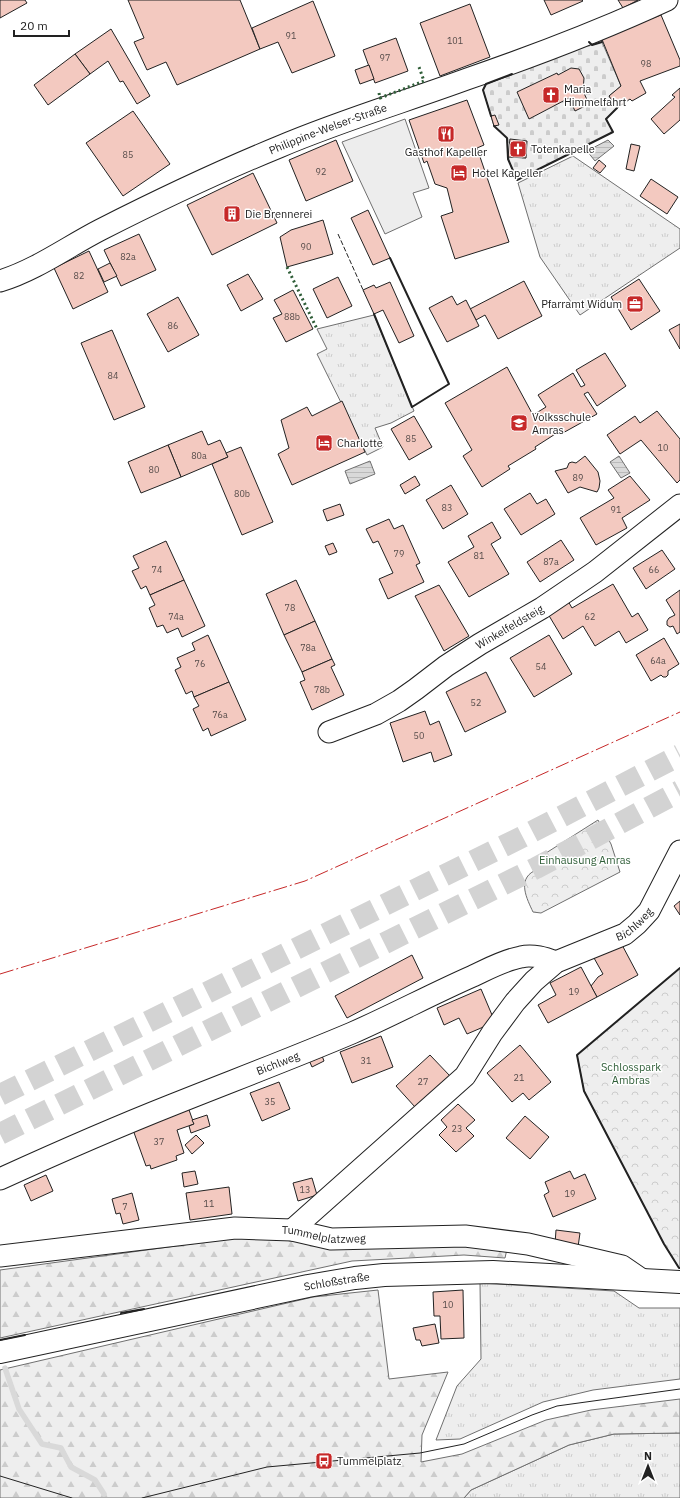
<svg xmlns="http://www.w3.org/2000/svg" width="680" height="1498" font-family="'IBM Plex Sans',sans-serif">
<defs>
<pattern id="grass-tufts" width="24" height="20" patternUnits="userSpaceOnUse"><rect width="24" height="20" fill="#eee"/><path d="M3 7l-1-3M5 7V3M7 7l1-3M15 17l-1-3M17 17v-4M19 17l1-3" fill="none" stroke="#ccc"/></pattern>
<pattern id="forest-firs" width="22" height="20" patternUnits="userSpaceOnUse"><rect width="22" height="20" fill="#eee"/><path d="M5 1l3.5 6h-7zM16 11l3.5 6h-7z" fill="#ccc"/></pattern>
<pattern id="cemetery-stones" width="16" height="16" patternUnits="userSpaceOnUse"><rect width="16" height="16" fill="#eee"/><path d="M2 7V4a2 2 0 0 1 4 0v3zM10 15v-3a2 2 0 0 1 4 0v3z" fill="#ccc"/></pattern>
<pattern id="park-crowns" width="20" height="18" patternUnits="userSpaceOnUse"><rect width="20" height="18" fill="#eee"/><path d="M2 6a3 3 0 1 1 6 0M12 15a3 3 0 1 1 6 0" fill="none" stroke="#ccc"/></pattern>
<pattern id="water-rules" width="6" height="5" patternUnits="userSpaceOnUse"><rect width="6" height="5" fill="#d9d9d9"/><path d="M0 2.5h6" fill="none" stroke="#bababa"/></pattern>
</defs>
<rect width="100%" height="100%" fill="#fff"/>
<!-- grass -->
<g fill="url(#grass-tufts)" stroke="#6f6f6f">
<polygon points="573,156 680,229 680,248 580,315 540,257 518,183"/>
<polygon points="374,315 414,411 391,423 375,428 383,447 367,455 317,354 327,349 317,329"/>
<polygon points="480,1283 614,1291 639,1308 680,1308 680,1379 593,1390 543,1402 460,1439 436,1440 457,1386 481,1359"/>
<polygon points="680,1433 680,1498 464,1498 471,1490 569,1445 614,1434"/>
</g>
<!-- forest -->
<g fill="url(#forest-firs)" stroke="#6f6f6f">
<polygon points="249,1236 460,1242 507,1249 505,1258 464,1255 352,1261 0,1338 0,1270"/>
<polygon points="378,1290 389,1379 448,1372 422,1435 421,1462 462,1454 546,1420 591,1410 680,1399 680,1433 614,1434 569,1445 471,1490 464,1498 0,1498 0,1370 313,1297"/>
</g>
<!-- cemetery -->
<polygon fill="url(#cemetery-stones)" stroke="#6f6f6f" points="589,41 592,45 602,42 621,86 609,96 617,108 606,119 613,132 517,180 508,159 507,138 494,126 483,90 486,84"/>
<!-- park -->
<g fill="url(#park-crowns)" stroke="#6f6f6f">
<path d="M598,820L611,844L620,872L541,913L533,912C527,899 517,880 534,871C537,870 540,870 543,868L546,853Z"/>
<polygon points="680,968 680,1268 679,1268 664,1244 584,1091 577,1055"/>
</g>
<!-- parking -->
<polygon fill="#ededed" stroke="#6f6f6f" points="405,119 429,188 413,193 422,217 385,234 342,142"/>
<!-- water -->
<g fill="url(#water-rules)" stroke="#6f6f6f">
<polygon points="608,140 614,146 595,161 587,151"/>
<polygon points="619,456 630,473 621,478 610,462"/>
<polygon points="370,461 375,474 350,484 345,471"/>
</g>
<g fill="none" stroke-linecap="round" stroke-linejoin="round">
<!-- stream -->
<polyline stroke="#d9d9d9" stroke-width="5.5" points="5,1368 19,1409 42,1444 61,1448 71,1467 95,1480 104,1494"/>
</g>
<!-- building -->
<g fill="#f3c9c0" stroke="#222">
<polygon points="0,0 25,0 27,3 0,18"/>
<polygon points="128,0 240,0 260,49 177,85 166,62 147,70 134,42 144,38"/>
<polygon points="544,0 582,0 583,1 551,15"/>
<polygon points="618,0 638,0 623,8"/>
<polygon points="313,1 335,56 292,73 278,42 260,49 252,28"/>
<polygon points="470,4 490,57 440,76 420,23"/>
<polygon points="661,15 680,60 680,66 640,81 646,93 632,101 630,99 617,108 609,96 621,86 601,37"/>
<polygon points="111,29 150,96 137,104 123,81 120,82 108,61 90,74 75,54"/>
<polygon points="396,38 408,71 375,83 363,50"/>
<polygon points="75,54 90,74 48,105 34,85"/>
<polygon points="369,65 374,79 360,84 355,70"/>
<polygon points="571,68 579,69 584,78 583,91 589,104 575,111 569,98 529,119 517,92 557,73 558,75"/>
<polygon points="680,88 680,120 664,134 651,119 675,97 672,95"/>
<polygon points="467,100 484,145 477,148 509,242 455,259 441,216 453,212 447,188 435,184 427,161 424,163 409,120"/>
<polygon points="133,111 170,164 123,196 86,143"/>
<polygon points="495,115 499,125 494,126 491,116"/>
<polygon points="510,139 527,141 526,158 508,157"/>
<polygon points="336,140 353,181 306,201 289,160"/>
<polygon points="631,144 640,146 634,171 626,169"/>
<polygon points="599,160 606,166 600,173 593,168"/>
<polygon points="253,173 277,223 212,255 187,205"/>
<polygon points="651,179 678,197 667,214 640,196"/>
<polygon points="368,210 390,258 373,265 351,218"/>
<polygon points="323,220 333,254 287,267 280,237 291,230"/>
<polygon points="139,234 156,270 121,286 104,250"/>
<polygon points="89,251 108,292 73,309 54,268"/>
<polygon points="110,263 117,276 104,282 98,269"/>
<polygon points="248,274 263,299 241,311 227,285"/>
<polygon points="338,277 352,306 327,318 313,289"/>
<polygon points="639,279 660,311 631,330 611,297"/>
<polygon points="524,281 542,316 498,339 485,315 476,320 470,309"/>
<polygon points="390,282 414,336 399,343 383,310 374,314 363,290 374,285 376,288"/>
<polygon points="293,290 313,329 286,342 273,318 282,314 274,300"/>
<polygon points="452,296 457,305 466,300 479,326 447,342 429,308"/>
<polygon points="178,297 199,335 168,352 147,314"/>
<polygon points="680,324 680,349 669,330"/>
<polygon points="112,330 145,407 114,420 81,343"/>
<polygon points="605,353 626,386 597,406 588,392 584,394 597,414 561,434 560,431 535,447 536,449 508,466 510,469 482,487 463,456 472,450 445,403 507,367 533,415 546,407 538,395 573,373 581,387 585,385 576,370"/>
<polygon points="342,401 365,452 292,485 278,454 289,448 281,420 307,407 312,416"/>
<polygon points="657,411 680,439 680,480 677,483 641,440 620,454 607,435 635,416 640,423"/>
<polygon points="414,416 432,447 409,460 391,429"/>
<polygon points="202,431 208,445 220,440 228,457 181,477 168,445"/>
<polygon points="168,445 181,477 141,493 128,462"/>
<polygon points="241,447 273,522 242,535 212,464 228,457 226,453"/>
<polygon points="585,456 598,472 600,481 599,488 597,492 580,487 568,493 555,471 567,468 569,463 572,462 576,463"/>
<polygon points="415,476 420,485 405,494 400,485"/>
<polygon points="630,476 650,500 622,518 627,528 596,545 580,518 614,498 608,490"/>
<polygon points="451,485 468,514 443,529 426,500"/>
<polygon points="530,493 537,504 546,499 555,514 521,535 504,509"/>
<polygon points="340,504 344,515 327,521 323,510"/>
<polygon points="389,519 394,529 403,525 420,563 416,565 424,582 388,599 379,579 393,573 378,541 373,543 366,529"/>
<polygon points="492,522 501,538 491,544 509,574 469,597 448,562 474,547 468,536"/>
<polygon points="561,540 574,560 540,582 527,562"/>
<polygon points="166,541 184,580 150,595 146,586 141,589 132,571 139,568 133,556"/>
<polygon points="333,543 337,552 329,555 325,546"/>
<polygon points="662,550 675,569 646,589 633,568"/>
<polygon points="184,580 205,626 182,637 178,628 167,633 163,625 157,627 149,608 155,605 150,595"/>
<polygon points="296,580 315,621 284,635 266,594"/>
<polygon points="613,584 632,617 638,613 648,630 626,643 619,631 595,646 583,626 563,639 548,614 568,601 572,608"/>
<polygon points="439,585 469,636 444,651 415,596"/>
<polygon points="680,590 680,632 677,634 673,626 670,627 667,625 667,621 669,618 675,615 666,600"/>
<polygon points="315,621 332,659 302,672 284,635"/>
<polygon points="208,635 229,682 194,697 192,691 186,694 175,670 181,667 177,658 195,650 192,643"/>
<polygon points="549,635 572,674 534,697 510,658"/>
<polygon points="664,638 679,664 668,671 668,675 666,677 663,677 661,675 651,681 636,655"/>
<polygon points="332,659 335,665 331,667 344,695 312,710 300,682 305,680 302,672"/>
<polygon points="486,672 506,712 465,732 446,692"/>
<polygon points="229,682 246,720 211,736 208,728 203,731 193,709 199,706 194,697"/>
<polygon points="425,711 430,725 439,721 452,755 434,762 431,752 403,762 390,723"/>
<polygon points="680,901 680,915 674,906"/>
<polygon points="621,943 638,975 597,997 591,986 598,977 603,974 594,958"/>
<polygon points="412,955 423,978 347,1018 335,996"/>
<polygon points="581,967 597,997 548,1023 538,1005 556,995 550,983"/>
<polygon points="481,989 495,1022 467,1034 459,1018 444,1025 437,1008"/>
<polygon points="381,1036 393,1067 352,1083 340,1052"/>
<polygon points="520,1045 551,1082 529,1100 523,1093 512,1102 487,1073"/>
<polygon points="321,1053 324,1061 312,1067 308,1058"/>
<polygon points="430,1055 450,1076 415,1107 396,1086"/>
<polygon points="279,1082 290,1109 262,1121 250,1093"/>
<polygon points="458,1104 475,1120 466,1128 474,1136 456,1152 439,1135 447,1127 441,1120"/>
<polygon points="188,1107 194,1124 177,1130 184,1153 176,1156 177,1160 151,1169 150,1165 146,1166 132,1127"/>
<polygon points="207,1115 210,1126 191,1133 189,1126 194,1124 192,1120"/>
<polygon points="525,1116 549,1137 530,1159 506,1138"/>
<polygon points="196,1135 204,1143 192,1154 185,1145"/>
<polygon points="195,1171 198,1184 184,1187 182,1173"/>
<polygon points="570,1171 574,1179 585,1174 596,1199 553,1217 544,1195 549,1192 545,1182"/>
<polygon points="46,1175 53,1191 31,1201 24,1185"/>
<polygon points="312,1178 317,1195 298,1201 293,1183"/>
<polygon points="229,1187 232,1214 190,1220 186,1193"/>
<polygon points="132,1193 139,1220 123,1224 120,1213 116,1214 112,1199"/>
<polygon points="556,1230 580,1233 578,1247 555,1244"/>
<polygon points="463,1290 464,1338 441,1339 440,1316 434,1316 433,1292"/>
<polygon points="435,1324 439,1343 422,1346 420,1340 416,1340 413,1328"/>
</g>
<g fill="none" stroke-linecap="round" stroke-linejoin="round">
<!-- highway-tunnel -->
<g stroke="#d3d3d3" stroke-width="22" stroke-dasharray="22 11" stroke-linecap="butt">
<polyline points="0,1095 522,837 680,755"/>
<polyline points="0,1134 536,868 680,791"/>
</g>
<!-- minor casing -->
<g stroke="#222" stroke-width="23">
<g id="minor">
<path id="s1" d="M0,281C36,270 67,247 100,230C159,200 218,172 279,147C340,121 404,102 467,79C534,56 602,30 667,0"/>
<path id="s2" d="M329,732L376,714L399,701L416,689L446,666L480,644L542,608L595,572L680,505"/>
<path id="s3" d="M0,1179C57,1153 114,1128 172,1105C232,1081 293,1058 352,1033C393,1015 432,994 473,976C488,969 504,960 521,957C533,954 545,958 556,962"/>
<path id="s4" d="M292,1230L465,1076L492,1033L515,1002L534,981L556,962L625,934L637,924L649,911L680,851"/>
<path id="s5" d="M0,1256L235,1228L292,1230L331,1239L465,1236L528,1244L622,1266L641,1279"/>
</g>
</g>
<!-- major casing -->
<g stroke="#222" stroke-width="24">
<g id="major">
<path id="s6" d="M0,1352L308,1286L355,1278L384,1275L493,1272L680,1282"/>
</g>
</g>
<!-- minor -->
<use href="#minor" stroke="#fff" stroke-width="21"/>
<!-- major -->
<use href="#major" stroke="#fff" stroke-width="22"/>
<!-- tram -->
<g stroke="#222" stroke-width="1">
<polyline points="0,1476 72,1498"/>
<polyline points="142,1498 267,1467 420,1453 464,1444 532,1415 557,1406 680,1389"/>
</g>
<!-- hedge -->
<g stroke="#2f5e38" stroke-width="3" stroke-dasharray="2 3" stroke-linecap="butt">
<polyline points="379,93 380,98 424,81 419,67"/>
<polyline points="287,267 317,329"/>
</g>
<!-- fence -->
<polyline stroke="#222" stroke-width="1" stroke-dasharray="5 2" stroke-linecap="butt" points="338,234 364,292"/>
<!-- wall -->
<g stroke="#222" stroke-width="2">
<polyline points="589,42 592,45 602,42"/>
<polyline points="491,116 483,90 486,84 512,74"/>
<polyline points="494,126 507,138 508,159 517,180 613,132 606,119 617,108"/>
<polyline points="374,314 412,407 449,384 390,258"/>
<polyline points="680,968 577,1055 584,1091 664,1244 679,1268 680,1268"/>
<polyline points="121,1313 144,1309"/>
<polyline points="0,1340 25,1335"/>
</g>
<!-- power -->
<polyline stroke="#c62828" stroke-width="1" stroke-dasharray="14 3 2 3" stroke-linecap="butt" points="0,974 305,881 680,712"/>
</g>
<!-- icons -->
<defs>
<g id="church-square" transform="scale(0.9)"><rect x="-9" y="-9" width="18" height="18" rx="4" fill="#c62828" stroke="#fff"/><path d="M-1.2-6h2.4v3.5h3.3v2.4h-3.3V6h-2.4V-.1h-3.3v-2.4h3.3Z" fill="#fff"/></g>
<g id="restaurant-square" transform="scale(0.9)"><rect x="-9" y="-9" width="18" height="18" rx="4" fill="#c62828" stroke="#fff"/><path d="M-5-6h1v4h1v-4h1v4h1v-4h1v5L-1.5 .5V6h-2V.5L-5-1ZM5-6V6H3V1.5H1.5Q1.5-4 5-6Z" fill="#fff"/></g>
<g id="hotel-square" transform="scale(0.9)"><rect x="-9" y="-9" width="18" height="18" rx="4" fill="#c62828" stroke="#fff"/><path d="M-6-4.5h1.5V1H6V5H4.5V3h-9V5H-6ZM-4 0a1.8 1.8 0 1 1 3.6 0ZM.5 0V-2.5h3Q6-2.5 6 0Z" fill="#fff"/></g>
<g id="building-square" transform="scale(0.9)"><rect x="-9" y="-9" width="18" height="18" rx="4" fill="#c62828" stroke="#fff"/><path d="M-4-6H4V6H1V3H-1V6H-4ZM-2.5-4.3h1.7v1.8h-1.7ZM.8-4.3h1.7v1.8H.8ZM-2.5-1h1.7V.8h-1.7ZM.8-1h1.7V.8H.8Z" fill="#fff"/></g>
<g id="office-square" transform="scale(0.9)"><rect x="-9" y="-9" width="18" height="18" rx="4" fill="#c62828" stroke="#fff"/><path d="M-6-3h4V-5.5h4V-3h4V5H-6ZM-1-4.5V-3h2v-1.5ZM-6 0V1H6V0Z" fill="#fff"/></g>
<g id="school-square" transform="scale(0.9)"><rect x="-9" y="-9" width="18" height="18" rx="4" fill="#c62828" stroke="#fff"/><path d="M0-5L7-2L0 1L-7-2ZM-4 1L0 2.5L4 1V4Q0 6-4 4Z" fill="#fff"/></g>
<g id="bus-square" transform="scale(0.9)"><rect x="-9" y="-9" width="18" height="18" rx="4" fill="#c62828" stroke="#fff"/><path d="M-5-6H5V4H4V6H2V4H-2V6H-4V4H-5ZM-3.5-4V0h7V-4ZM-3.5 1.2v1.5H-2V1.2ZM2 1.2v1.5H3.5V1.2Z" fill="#fff"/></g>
</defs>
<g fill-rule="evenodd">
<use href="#church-square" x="551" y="95"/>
<use href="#restaurant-square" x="446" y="134"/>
<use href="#church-square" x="518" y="149"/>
<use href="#hotel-square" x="459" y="173"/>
<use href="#building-square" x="232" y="214"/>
<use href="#office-square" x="635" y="304"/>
<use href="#school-square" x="519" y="423"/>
<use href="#hotel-square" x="324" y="443"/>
<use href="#bus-square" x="324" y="1461"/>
</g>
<g text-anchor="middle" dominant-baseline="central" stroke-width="3" stroke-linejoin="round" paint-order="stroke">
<!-- number labels -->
<g font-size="9" fill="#564c4a">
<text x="291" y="35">91</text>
<text x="455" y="40">101</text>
<text x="385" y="57">97</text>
<text x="646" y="63">98</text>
<text x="128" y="154">85</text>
<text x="321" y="171">92</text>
<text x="306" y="246">90</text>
<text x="128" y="256">82a</text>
<text x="79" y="275">82</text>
<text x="292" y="316">88b</text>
<text x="173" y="325">86</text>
<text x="113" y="375">84</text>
<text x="411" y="438">85</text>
<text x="663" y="447">10</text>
<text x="199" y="455">80a</text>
<text x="154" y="469">80</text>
<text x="578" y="477">89</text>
<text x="242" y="493">80b</text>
<text x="447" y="507">83</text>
<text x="616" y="509">91</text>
<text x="399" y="553">79</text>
<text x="479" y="555">81</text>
<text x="551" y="561">87a</text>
<text x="157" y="569">74</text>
<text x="654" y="569">66</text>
<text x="290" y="607">78</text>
<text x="176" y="616">74a</text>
<text x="590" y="616">62</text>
<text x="308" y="647">78a</text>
<text x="658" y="660">64a</text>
<text x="200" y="663">76</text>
<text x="541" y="666">54</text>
<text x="322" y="689">78b</text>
<text x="476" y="702">52</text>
<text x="220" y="714">76a</text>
<text x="419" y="735">50</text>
<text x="574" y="991">19</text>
<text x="366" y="1060">31</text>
<text x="519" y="1077">21</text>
<text x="423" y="1081">27</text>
<text x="270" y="1101">35</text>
<text x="457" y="1128">23</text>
<text x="159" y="1141">37</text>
<text x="305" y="1189">13</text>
<text x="570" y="1193">19</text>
<text x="209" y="1203">11</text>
<text x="125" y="1206">7</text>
<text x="448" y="1304">10</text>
</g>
<!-- poi labels -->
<g font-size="11" fill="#222" stroke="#fff" text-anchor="start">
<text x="564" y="89">Maria<tspan x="564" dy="13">Himmelfahrt</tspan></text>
<text x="531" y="149">Totenkapelle</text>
<text x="446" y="152" text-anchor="middle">Gasthof Kapeller</text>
<text x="472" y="173">Hotel Kapeller</text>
<text x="245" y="214">Die Brennerei</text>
<text x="622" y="304" text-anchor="end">Pfarramt Widum</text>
<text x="532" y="417">Volksschule<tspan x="532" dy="13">Amras</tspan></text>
<text x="337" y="443">Charlotte</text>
<text x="337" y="1461">Tummelplatz</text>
</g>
<!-- street labels -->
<g font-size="11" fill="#222" stroke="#fff">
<text stroke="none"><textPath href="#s1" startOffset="362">Philippine-Welser-Straße</textPath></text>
<text stroke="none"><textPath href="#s2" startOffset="210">Winkelfeldsteig</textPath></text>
<text stroke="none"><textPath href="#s4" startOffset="466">Bichlweg</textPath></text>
<text stroke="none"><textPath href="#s3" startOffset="301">Bichlweg</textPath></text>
<text stroke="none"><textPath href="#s5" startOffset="326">Tummelplatzweg</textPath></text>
<text stroke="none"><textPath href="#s6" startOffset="344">Schloßstraße</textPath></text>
</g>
<!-- park labels -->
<g font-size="11" fill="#2f5e38" stroke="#fff">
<text x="585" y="860">Einhausung Amras</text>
<text x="631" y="1067">Schlosspark<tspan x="631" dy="13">Ambras</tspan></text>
</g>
</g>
<!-- north arrow -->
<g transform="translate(648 1466)" stroke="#ffffff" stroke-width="3" paint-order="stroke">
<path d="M0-3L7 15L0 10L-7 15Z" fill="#222222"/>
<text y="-6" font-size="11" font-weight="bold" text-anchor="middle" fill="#222222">N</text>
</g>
<!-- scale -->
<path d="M14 30v6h55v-6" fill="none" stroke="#222222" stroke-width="2"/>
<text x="20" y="30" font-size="12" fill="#222222" stroke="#ffffff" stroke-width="3" paint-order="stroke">20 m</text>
</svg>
